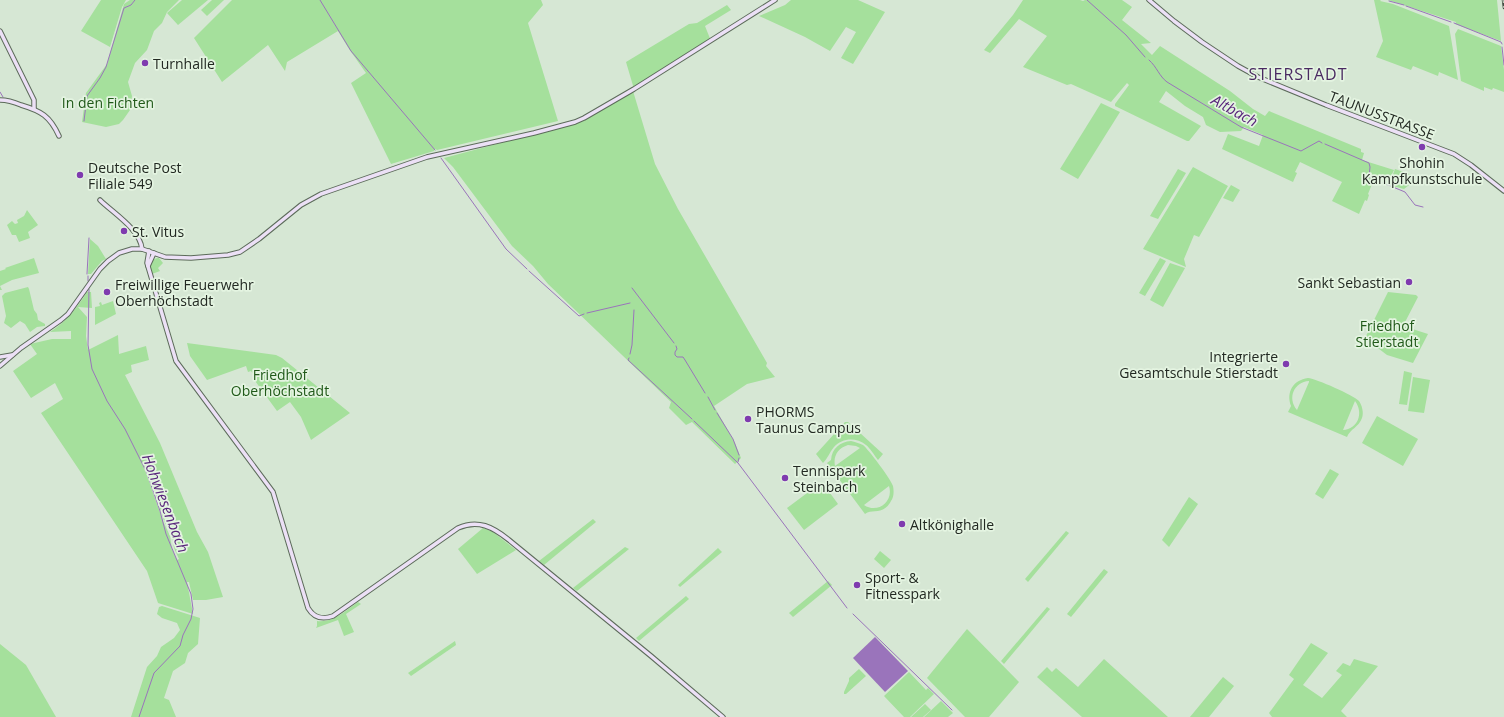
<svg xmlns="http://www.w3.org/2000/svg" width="1504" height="717" font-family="'Open Sans',sans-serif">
<rect width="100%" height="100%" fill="#d6e7d4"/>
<!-- green -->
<g fill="#a5e09c" fill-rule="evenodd">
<polygon points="101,0 126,0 122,7 110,47 81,31"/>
<polygon points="130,0 179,0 167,12 162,23 154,31 147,50 135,63 128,82 132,96 130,110 123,120 119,124 106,127 82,122 86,93 107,64 124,4"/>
<polygon points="182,0 208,0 178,25 167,13"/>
<polygon points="212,0 224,0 207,16 201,10"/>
<polygon points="232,0 541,0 543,5 528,23 558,121 437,150 435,149 434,151 391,164 351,83 366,73 349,49 338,31 287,62 285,71 268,45 222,82 194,38"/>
<polygon points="791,0 858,0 885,12 853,64 841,58 856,32 846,27 830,51 805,37 759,16 785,5"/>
<polygon points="1023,0 1080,0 1083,1 1085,0 1122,0 1132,7 1122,20 1151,43 1141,44 1152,55 1160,46 1230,91 1253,109 1265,116 1269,111 1361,149 1361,152 1364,153 1362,160 1394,170 1387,184 1374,179 1368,194 1369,195 1367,201 1365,200 1359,214 1332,201 1342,182 1300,162 1295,172 1297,173 1293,182 1222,149 1228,134 1259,146 1263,135 1244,127 1241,131 1220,132 1206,125 1203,117 1185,106 1166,91 1159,102 1201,126 1189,141 1187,141 1115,106 1115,104 1129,85 1127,83 1111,102 1071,84 1067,85 1023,67 1047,36 1019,19 990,53 984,50 1013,15"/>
<polygon points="1374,0 1497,0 1501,41 1455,24 1456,22 1388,0 1381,0 1380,1 1393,4 1449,26 1458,80 1439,72 1438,76 1413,66 1411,70 1376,57 1383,41"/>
<polygon points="727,5 731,10 705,26 711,41 634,89 626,62 689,24 697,23"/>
<polygon points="1458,29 1501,46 1504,70 1504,92 1493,88 1492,90 1484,87 1484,91 1461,81 1455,34"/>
<polygon points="633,91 655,164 678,209 767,363 766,366 775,377 747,384 714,406 735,443 741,458 735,464 692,422 686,425 669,408 671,402 548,284 533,266 512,246 453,167 444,158 573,124"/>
<polygon points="1101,103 1120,112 1078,179 1060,169"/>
<polygon points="1193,167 1228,186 1199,237 1194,235 1184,259 1186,267 1143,249"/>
<polygon points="1178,169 1186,173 1158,219 1150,216"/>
<polygon points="1395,169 1415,176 1413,182 1404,189 1389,185"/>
<polygon points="1231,185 1240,190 1233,202 1223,198"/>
<polygon points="27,210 38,225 28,232 30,238 19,242 16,235 12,235 7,225 12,221 15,224 18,223 17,220 24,216"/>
<polygon points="90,239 98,246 106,259 102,261 91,274 88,274"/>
<polygon points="34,258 39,273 12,280 0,286 2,290 0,290 0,271 6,269 5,268"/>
<polygon points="157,258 159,258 163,263 158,268 160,271 152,274 150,264 152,260"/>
<polygon points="1160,258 1166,261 1145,296 1139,293"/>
<polygon points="1170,263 1185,268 1163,307 1150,300"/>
<polygon points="28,287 29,289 34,310 37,314 38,320 45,324 45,326 37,327 30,332 25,324 20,321 11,328 4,323 6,316 2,296 5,293"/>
<path d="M87,292H91L92,308L78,307L87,317L86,336L88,350L118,335L119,354L146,346L149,360L131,365L132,372L125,375L160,443L197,532L208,552L223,597L206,600H193L189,582H187L193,614L158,603L147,571L41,413L63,399L55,383L31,398L13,371L37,354L30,344L52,339H71V331L50,332C66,322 77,308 87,292ZM143,464L151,480L164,521L172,535L174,548L179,559L177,560L172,549L170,536L163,521Z"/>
<polygon points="1388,292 1416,295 1418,297 1403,326 1428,334 1413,363 1387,355 1366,339 1366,336"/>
<polygon points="113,301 116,314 95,325 95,307 100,306 99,303 101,302 102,305"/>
<polygon points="187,343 276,355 282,358 350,413 311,440 301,417 290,402 277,411 253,378 254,375 251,371 248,372 246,366 207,380 190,356"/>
<polygon points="1404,371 1412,373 1407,405 1399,404"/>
<polygon points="1413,377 1430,380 1424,413 1408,411"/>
<path d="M1308,378C1317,379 1353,395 1359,401C1362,405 1364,413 1362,418C1359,427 1350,429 1347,437L1288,412L1291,406C1286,392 1293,380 1308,378ZM1309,381V382L1297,410C1287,398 1294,382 1309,381ZM1355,401C1364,413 1358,429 1343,430Z"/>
<polygon points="1377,416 1418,439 1403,466 1362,443"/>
<path d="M845,422H848L883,454L878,460C874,455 870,448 866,445C856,437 842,438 834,447C829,453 828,458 823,463L816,454Z"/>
<path d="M851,441C855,442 859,443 863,445C868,449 891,479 893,486C894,491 894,497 891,501C883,516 873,508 865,514L827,463L831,460C832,448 840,442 851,441ZM848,445L856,446L860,448L835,466C833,456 838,448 848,445ZM889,486C894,502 877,514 864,505Z"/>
<polygon points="1330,469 1339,474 1323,499 1315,494"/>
<polygon points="822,482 838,504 804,530 787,508"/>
<polygon points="1189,497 1198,504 1169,547 1162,540"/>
<polygon points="593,519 596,522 544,565 539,561"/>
<polygon points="483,528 493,532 516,550 477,574 458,549"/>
<polygon points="1066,531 1069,533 1028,582 1025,579"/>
<polygon points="625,547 629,549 577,591 573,588"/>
<polygon points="718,548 722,552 680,587 678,585"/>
<polygon points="880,551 891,560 884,568 874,559"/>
<polygon points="1104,569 1108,572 1071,617 1067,614"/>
<polygon points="828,581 832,585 793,617 789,613"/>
<polygon points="686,596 689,599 639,641 636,638"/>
<path d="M358,602L361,604L346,614L354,632L344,636L338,620L316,628L317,626V621C333,623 345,611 358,602Z"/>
<polygon points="162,606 200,618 198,644 188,653 185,663 173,671 164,698 169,700 176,717 131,717 147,667 157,656 161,647 174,638 180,630 177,623 162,618 157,614 159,607"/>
<polygon points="1047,607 1050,609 1004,664 1001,661"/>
<polygon points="967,629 1019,682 989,717 965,717 927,678"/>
<polygon points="455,641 456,645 411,676 408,673"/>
<polygon points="1311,643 1328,653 1303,685 1322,698 1342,675 1336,671 1343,663 1350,666 1354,659 1378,666 1341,711 1347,717 1272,717 1269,713 1294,679 1289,675"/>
<polygon points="0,644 26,665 56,717 0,717"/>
<polygon points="1104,659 1168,717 1082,717 1037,677 1047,667 1052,672 1056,668 1078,687"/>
<polygon points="859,669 866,676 846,694 844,694 844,692 849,681 849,678"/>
<polygon points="909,672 926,690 928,688 934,694 910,717 904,717 884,696"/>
<polygon points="1223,677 1234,686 1209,717 1190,717"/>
<polygon points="941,701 953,713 948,717 924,717"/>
<polygon points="925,704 931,710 923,717 911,717"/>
</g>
<!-- water -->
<polygon fill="#9a74bb" points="875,637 908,671 885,692 853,658"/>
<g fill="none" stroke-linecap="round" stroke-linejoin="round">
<!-- stream -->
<g stroke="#9a74bb" stroke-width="1">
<polyline points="320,0 351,51 435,150"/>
<polyline points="1087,0 1126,35 1145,57"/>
<polyline points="1389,1 1404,5"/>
<polyline points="1406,6 1451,22"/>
<polyline points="1454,23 1501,42 1502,44"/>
<polyline points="1502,47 1504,65"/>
<path d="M1149,60C1157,67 1159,76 1167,82L1241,127L1301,151L1319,141L1322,143"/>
<polyline points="0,92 3,97"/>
<polyline points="84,121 87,96 100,78 106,67 124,8 131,5 135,0"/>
<polyline points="1325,144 1369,163 1370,167 1369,177 1405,192 1415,205 1423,207"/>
<polyline points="441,158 506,249 527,269"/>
<polyline points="529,271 579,316 584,314"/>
<polyline points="87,274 89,238"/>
<polyline points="88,276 88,281"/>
<polyline points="632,288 674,343"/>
<polyline points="89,289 88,345 92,369 107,401 125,429 147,473 160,511 166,534 191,594 193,609 191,619 183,635 180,646 154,673 139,717"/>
<polyline points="587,313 630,303"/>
<polyline points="676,346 677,349 675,352 675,355 677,357 683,357 685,360 705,393"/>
<polyline points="630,354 632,345 634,310"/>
<polyline points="629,358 628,360 692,419"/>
<polyline points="708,397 715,410"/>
<polyline points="717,413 733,439 739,455"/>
<polyline points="694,421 738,463 847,608"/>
<polyline points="738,462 739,458"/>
<polyline points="853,614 952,710"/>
</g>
<!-- secondary casing -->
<g stroke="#5c6b5a" stroke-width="5.5">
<g id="secondary">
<polyline points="1149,0 1174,21 1202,42 1238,66 1258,77 1326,105 1454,154 1471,165 1504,191"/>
<polyline points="0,31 34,100 34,109"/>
<path d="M0,100C8,100 14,102 21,105C41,111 50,116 59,136"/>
<path d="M100,200C113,213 140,229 142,249"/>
<path d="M149,251L147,263L176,361L273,492L308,608C314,618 322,620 333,616L458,528C478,519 493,527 509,540L651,656L723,717"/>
<polyline points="148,266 154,253"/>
<polyline points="0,357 12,355"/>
<polyline points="0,366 21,348 61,320 68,314 100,269 108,261 119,253 132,249 142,249 165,257 191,258 228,255 240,252 259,239 301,205 321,194 427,157 534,133 575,122 584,118 634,89 775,0"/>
</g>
</g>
<!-- secondary -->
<use href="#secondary" stroke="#ece0f6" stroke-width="3.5"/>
<!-- rail casing -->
<g stroke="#444d43" stroke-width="2.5">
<polyline id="rail" points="1503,0 1504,8"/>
</g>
<!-- rail -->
<use href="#rail" stroke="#e4f4e1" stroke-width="1" stroke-dasharray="3" stroke-linecap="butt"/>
</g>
<!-- markers -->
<g fill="#7f3baf" stroke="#e4f4e1" stroke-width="1.5">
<circle cx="145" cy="63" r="4"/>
<circle cx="1422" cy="147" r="4"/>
<circle cx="80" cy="175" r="4"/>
<circle cx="124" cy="231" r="4"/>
<circle cx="1409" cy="282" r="4"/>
<circle cx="107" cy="292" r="4"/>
<circle cx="1286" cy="364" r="4"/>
<circle cx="748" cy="419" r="4"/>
<circle cx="785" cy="478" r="4"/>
<circle cx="902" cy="524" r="4"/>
<circle cx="857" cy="585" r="4"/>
</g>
<g text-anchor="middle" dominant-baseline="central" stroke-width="3.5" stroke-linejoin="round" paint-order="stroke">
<!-- poi labels -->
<g font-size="14" fill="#222922" stroke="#e4f4e1" text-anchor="start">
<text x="153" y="63">Turnhalle</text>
<text x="1422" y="162" text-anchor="middle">Shohin<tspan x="1422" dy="16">Kampfkunstschule</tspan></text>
<text x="88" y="167">Deutsche Post<tspan x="88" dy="16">Filiale 549</tspan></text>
<text x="132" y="231">St. Vitus</text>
<text x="1401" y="282" text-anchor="end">Sankt Sebastian</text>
<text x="115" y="284">Freiwillige Feuerwehr<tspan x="115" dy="16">Oberhöchstadt</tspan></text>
<text x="1278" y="356" text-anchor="end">Integrierte<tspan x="1278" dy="16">Gesamtschule Stierstadt</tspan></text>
<text x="756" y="411">PHORMS<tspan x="756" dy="16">Taunus Campus</tspan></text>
<text x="793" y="470">Tennispark<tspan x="793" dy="16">Steinbach</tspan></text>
<text x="910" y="524">Altkönighalle</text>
<text x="865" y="577">Sport- &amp;<tspan x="865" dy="16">Fitnesspark</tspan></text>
</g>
<!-- park labels -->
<g font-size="14" fill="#205919" stroke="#e4f4e1">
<text x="108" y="102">In den Fichten</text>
<text x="1387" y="325">Friedhof<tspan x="1387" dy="16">Stierstadt</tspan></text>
<text x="280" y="374">Friedhof<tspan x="280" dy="16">Oberhöchstadt</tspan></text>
</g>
<!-- street labels -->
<g font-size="14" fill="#222922" stroke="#e4f4e1">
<text transform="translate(1382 115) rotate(21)">TAUNUSSTRASSE</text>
</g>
<!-- water labels -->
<g font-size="15" font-style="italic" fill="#58257b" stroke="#e4f4e1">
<text transform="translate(1235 110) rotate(29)">Altbach</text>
<text transform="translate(166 503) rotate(69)">Hohwiesenbach</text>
</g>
<!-- quarter labels -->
<g font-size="16" letter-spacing="1" fill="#492961" stroke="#e4f4e1">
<text x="1298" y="74">STIERSTADT</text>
</g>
</g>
</svg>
